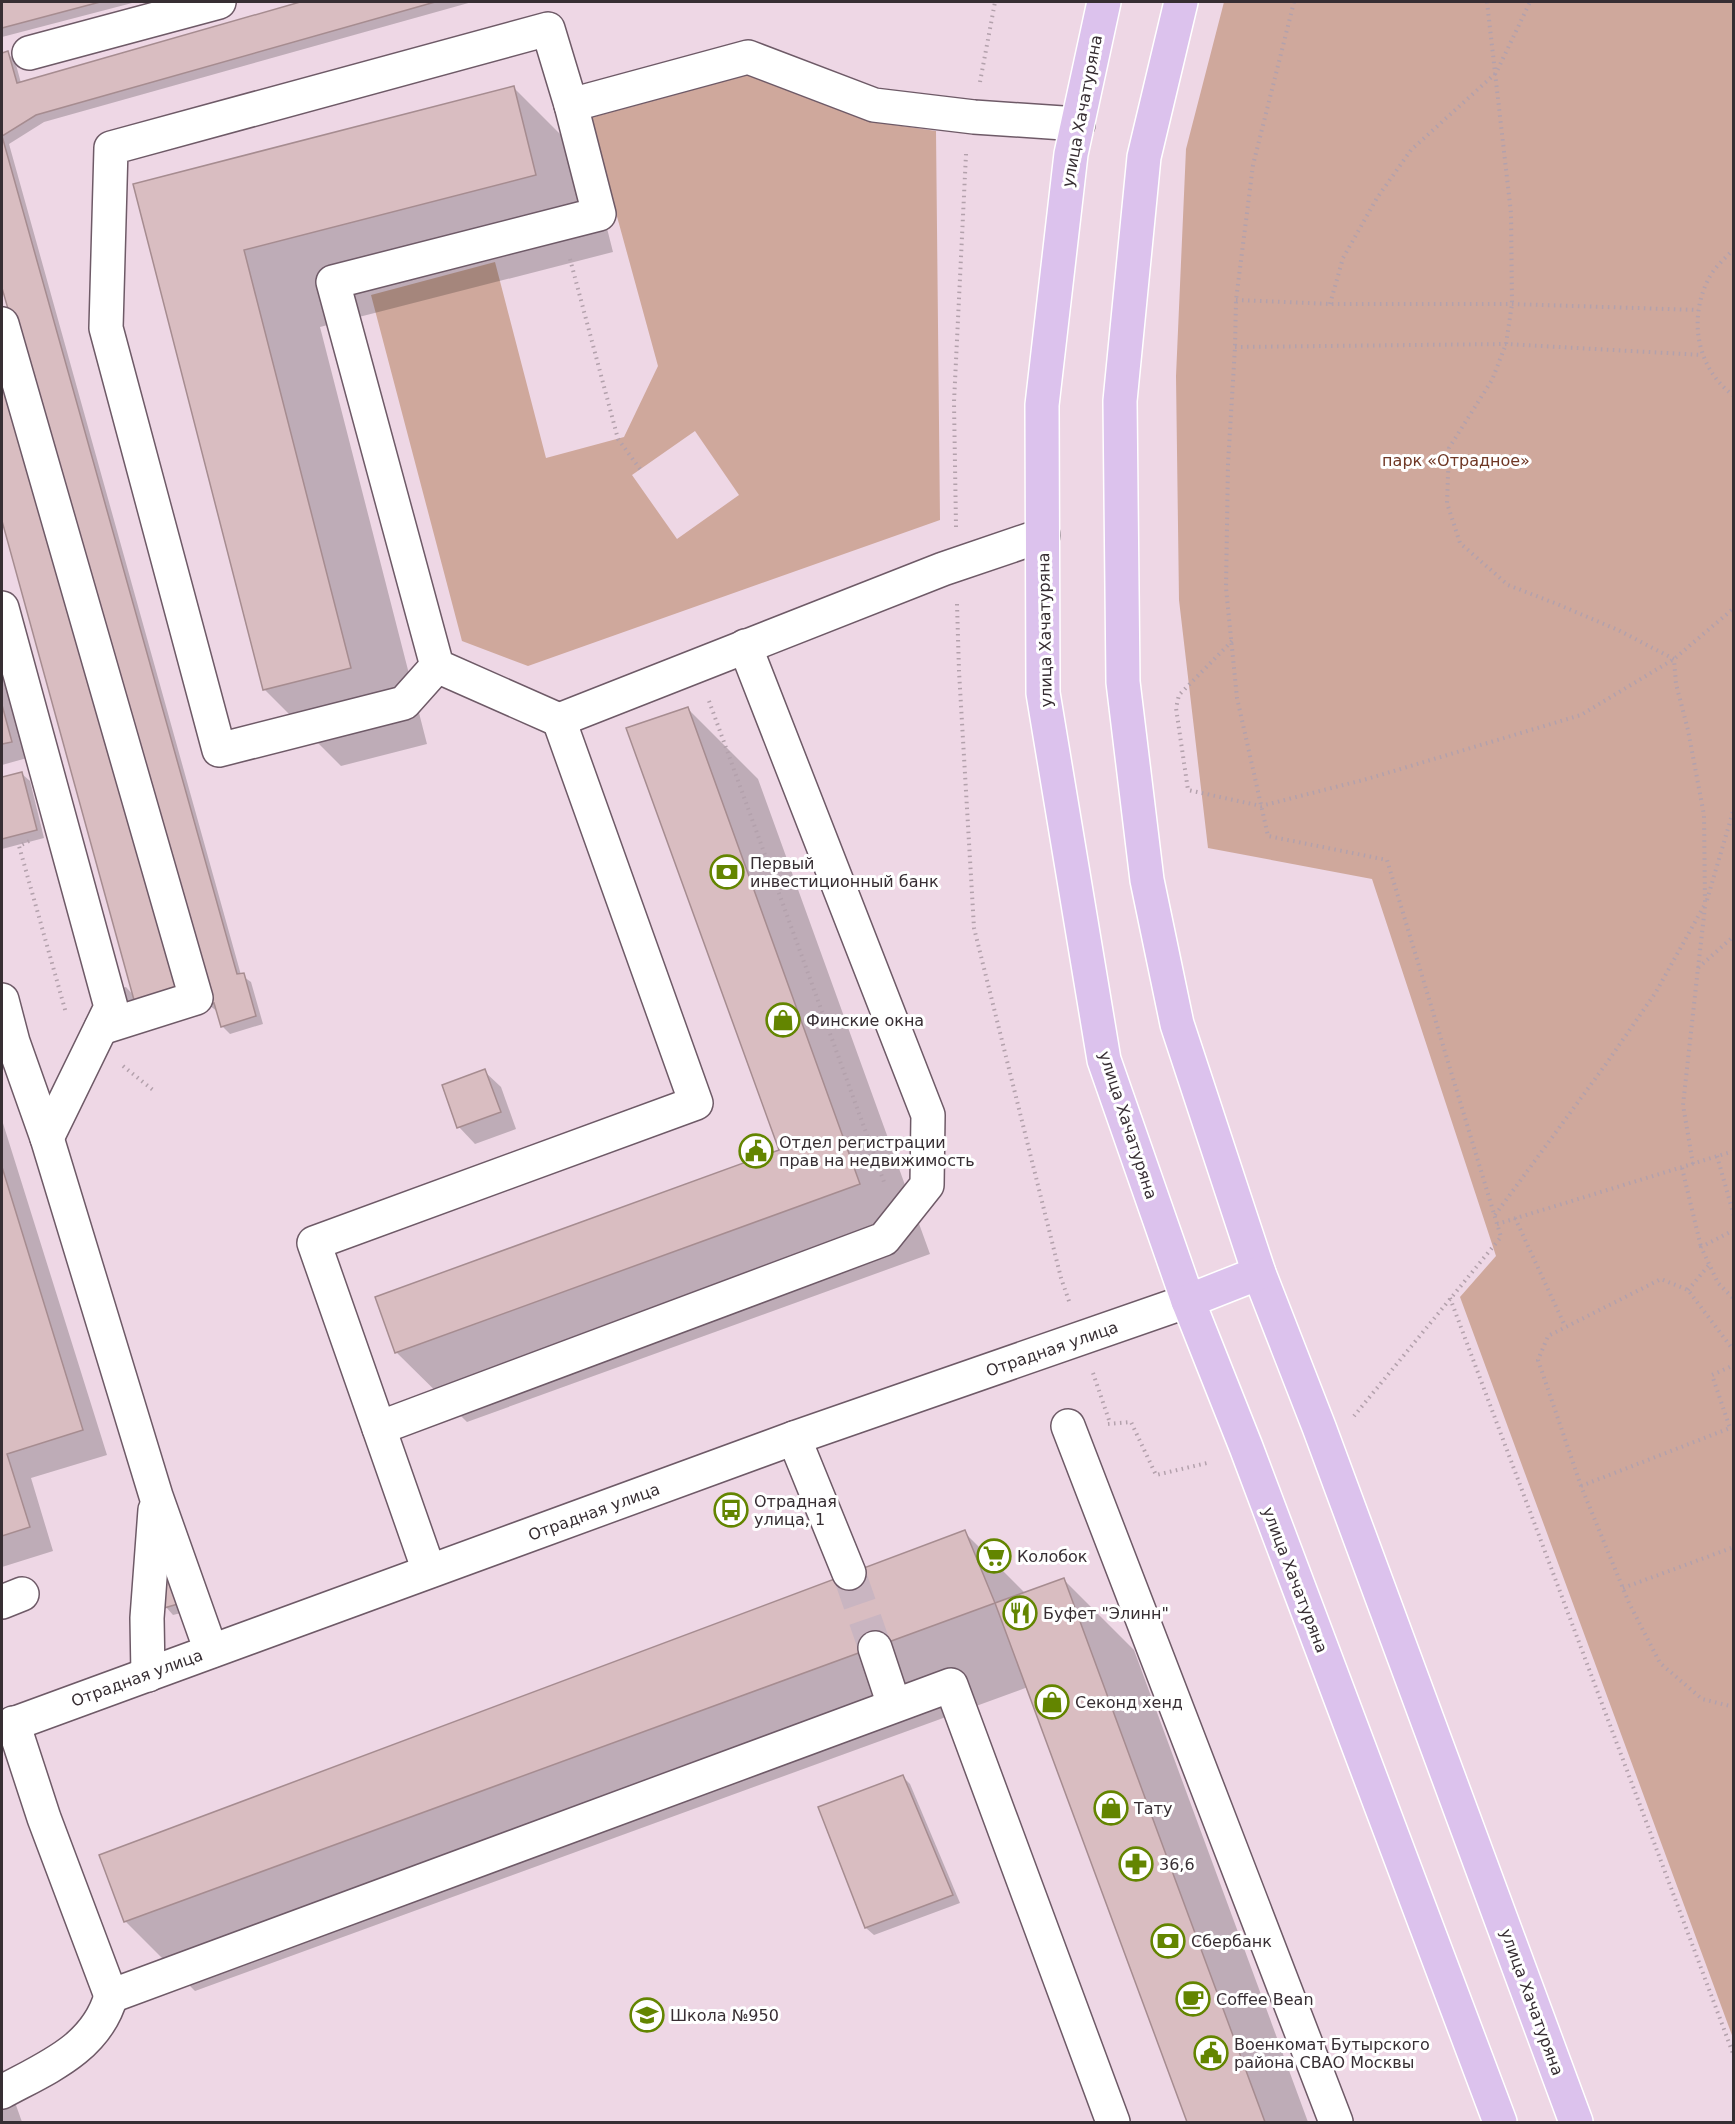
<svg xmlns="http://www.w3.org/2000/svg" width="1735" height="2124" font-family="'DejaVu Sans',sans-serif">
<rect width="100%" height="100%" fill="#eed7e5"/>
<!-- green -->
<g fill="#cfa89c" fill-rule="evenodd">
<polygon points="1224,2 1733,2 1733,2038 1460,1297 1496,1256 1372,879 1208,848 1179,600 1176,376 1186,149"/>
<path d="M750,74L869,121L936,131L940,520L528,666L462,641L371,295L495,262L546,458L624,437L658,366L590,118ZM695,431L739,495L677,539L632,475Z"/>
</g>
<!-- shadow -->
<g fill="#0003">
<polygon points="2,2 136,2 2,37"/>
<polygon points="305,2 472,2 44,122 9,144 241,975 251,982 263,1024 230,1034 222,1026 218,1012 209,1005 2,283 2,55 7,53 15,61 21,83"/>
<polygon points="514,88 591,165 613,252 320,327 427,744 341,766 264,689 135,185"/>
<polygon points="2,342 188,994 143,1007 134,998 136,1005 125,1009 114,990 126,987 134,996 2,516"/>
<polygon points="2,666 27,758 2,765"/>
<polygon points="687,708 758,779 930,1254 467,1422 396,1352 781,1151"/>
<polygon points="22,774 30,781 44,838 2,849 2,779"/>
<polygon points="484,1071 501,1087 516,1129 475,1144 459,1127 444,1086"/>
<polygon points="2,1120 107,1455 31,1478 53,1551 2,1567"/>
<polygon points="964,1532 1026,1594 1064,1580 1134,1650 1308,2122 1189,2122 1028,1687 195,1991 125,1921"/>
<polygon points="159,1583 185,1612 173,1615 166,1607"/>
<polygon points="902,1776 910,1784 960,1903 874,1935 866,1928 820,1808"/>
<polygon points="2,2066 22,2122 2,2122"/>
</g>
<!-- building -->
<g fill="#d9bdc1" stroke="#a68c90" stroke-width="1.5">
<polygon points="2,2 100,2 2,28"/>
<polygon points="300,2 435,2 36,115 2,136 237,974 244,973 256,1016 221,1027 214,1003 207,1006 2,288 2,53 8,51 17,83"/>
<polygon points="514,86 536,175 244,250 351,668 263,690 133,184"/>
<polygon points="2,358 181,986 134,1000 2,521"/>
<polygon points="2,705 12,742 2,744"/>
<polygon points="688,707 860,1184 395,1353 375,1297 779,1150 626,728"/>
<polygon points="22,772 37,830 2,839 2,777"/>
<polygon points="485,1069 501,1112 457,1128 442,1085"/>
<polygon points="2,1167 83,1430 7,1454 30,1527 2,1536"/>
<polygon points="965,1530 995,1603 124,1922 99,1855"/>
<polygon points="171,1578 178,1604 164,1608 157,1582"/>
<polygon points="1064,1578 1175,1879 1265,2122 1187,2122 995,1603"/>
<polygon points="903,1775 953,1895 865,1928 818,1807"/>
</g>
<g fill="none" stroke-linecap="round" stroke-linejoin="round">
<!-- minor-tunnel -->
<polyline stroke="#c9b5c1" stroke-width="33" stroke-dasharray="33 16" stroke-linecap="butt" points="849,1573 875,1648"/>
<!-- minor casing -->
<g stroke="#6e5a67" stroke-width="36">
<g id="minor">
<polyline points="29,53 219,2"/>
<polyline points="571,105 748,57 874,105 974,117 1078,124"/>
<polyline points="2,324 196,998 101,1028"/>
<polyline points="2,608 111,1007 47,1138"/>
<polyline points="437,666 404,703 219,750 106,328 111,148 548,29 571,105 599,214 333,282 437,666 559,720"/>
<polyline points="2,1000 13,1042 47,1138 156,1496 211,1651"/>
<polyline points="1068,1426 1336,2122"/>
<polyline points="379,1428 884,1239 927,1185 928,1115 745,646"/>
<polyline points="794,1438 849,1573"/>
<polyline points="429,1571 314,1243 696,1103 559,720 943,569 1043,535"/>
<polyline points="2,1602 22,1594"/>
<polyline points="875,1648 894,1705"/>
<polyline points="148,1675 147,1618 155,1510"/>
<polyline points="13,1723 44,1818 111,1996 951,1685 1113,2122"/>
<polyline points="2,1728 794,1438 1188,1301"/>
<path d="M2,2092C46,2068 96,2049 111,1996"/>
</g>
</g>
<!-- major casing -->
<g stroke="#fff" stroke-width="36">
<g id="major">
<polyline points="1104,2 1071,154 1042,405 1043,693 1104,1060 1188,1301 1246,1447 1500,2122"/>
<polyline points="1181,2 1144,157 1120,401 1123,682 1147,880 1177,1024 1259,1273 1319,1427 1576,2122"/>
<polyline points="1188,1301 1259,1273"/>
</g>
</g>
<!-- path -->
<g stroke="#b3a1ac" stroke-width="4" stroke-dasharray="1.5 4.5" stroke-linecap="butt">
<polyline points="1294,2 1253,165 1236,300 1235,347 1228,464 1226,588 1237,698 1268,836 1387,860 1501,1237 1354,1416"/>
<polyline points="1487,2 1511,213 1512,304 1506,344 1492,380 1449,448 1447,503 1460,543 1508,585 1557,604 1618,630 1674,659 1676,684 1688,730 1704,815 1705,904 1656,992 1606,1064 1495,1215"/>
<polyline points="980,82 995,2"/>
<path d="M1734,249C1726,257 1714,268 1709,278C1688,318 1696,368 1734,396"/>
<polyline points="570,259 618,439 640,469"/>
<polyline points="1236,300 1330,304 1512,304 1698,310"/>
<polyline points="1330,304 1343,258 1377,198 1411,150 1496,73 1530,2"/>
<polyline points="1235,347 1506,344 1702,355"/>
<polyline points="956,527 954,402 966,154"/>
<polyline points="957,604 959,671 974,928 1061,1278 1070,1304"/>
<polyline points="1232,641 1179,695 1176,708 1188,790 1261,806 1367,779 1581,715 1674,659 1734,608"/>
<polyline points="709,701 884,1182"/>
<polyline points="29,841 19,846 66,1013"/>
<polyline points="1707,900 1734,808"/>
<polyline points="1698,968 1705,907"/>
<polyline points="123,1066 153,1090"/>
<polyline points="1717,1156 1734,1216"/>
<polyline points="1693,1164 1683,1105 1698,968 1734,936"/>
<polyline points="1682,1168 1701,1247"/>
<polyline points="1515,1218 1565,1326"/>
<polyline points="1497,1224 1734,1151"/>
<polyline points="1734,1230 1701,1247 1718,1283 1734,1299"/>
<polyline points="1688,1290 1709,1265"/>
<polyline points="1450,1298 1734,2056"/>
<polyline points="1734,1351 1688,1290 1661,1279 1548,1336 1538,1360 1581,1486 1629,1603 1660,1663 1702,1699 1734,1707"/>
<polyline points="1093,1373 1110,1423"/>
<polyline points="1108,1424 1131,1422 1156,1475 1207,1463"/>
<polyline points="1581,1486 1730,1428 1712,1375 1734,1365"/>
<polyline points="1623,1588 1734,1547"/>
</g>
<!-- minor -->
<use href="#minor" stroke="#fff" stroke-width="33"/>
<!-- major -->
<use href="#major" stroke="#dcc2ed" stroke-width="33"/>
</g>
<!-- icons -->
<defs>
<g id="bank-ring" transform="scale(1.725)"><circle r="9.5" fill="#fff" stroke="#638500" stroke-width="1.5"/><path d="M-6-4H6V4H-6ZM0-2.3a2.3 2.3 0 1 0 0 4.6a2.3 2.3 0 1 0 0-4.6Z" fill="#638500"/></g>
<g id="shop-ring" transform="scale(1.725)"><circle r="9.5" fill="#fff" stroke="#638500" stroke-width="1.5"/><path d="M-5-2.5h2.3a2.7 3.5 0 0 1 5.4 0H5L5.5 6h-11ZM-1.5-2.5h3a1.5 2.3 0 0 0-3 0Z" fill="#638500"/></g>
<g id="civic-ring" transform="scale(1.725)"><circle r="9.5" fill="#fff" stroke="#638500" stroke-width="1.5"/><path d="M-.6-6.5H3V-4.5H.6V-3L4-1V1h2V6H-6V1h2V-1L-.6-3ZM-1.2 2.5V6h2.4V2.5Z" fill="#638500"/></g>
<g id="bus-ring" transform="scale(1.725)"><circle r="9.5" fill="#fff" stroke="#638500" stroke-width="1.5"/><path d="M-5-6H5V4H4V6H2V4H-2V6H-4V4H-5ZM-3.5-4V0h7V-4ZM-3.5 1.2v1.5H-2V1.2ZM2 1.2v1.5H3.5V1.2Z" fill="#638500"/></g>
<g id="supermarket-ring" transform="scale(1.725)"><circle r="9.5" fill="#fff" stroke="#638500" stroke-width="1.5"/><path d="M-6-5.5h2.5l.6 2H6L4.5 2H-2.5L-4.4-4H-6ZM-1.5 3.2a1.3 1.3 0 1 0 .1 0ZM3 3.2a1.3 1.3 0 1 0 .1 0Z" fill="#638500"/></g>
<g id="restaurant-ring" transform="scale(1.725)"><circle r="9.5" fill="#fff" stroke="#638500" stroke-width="1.5"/><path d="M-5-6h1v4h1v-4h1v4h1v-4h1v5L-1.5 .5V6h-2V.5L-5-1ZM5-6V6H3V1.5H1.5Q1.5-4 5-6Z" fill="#638500"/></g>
<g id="pharmacy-ring" transform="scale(1.725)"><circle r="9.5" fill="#fff" stroke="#638500" stroke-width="1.5"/><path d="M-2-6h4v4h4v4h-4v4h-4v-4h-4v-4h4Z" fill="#638500"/></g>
<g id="cafe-ring" transform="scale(1.725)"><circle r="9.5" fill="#fff" stroke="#638500" stroke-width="1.5"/><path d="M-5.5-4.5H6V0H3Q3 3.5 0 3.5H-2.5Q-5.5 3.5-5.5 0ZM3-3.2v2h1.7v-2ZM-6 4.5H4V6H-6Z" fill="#638500"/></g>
<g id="school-ring" transform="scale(1.725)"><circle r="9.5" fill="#fff" stroke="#638500" stroke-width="1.5"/><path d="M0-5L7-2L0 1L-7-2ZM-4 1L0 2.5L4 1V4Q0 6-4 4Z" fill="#638500"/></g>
</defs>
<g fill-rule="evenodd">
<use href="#bank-ring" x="727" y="872"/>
<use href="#shop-ring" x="783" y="1020"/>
<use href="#civic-ring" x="756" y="1151"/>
<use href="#bus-ring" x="731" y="1510"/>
<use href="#supermarket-ring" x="994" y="1556"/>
<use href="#restaurant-ring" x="1020" y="1613"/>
<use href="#shop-ring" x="1052" y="1702"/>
<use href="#shop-ring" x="1111" y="1808"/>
<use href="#pharmacy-ring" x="1136" y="1864"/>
<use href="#bank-ring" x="1168" y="1941"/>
<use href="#cafe-ring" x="1193" y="1999"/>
<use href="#school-ring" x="647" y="2015"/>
<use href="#civic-ring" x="1211" y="2053"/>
</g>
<g text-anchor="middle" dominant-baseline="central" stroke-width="6" stroke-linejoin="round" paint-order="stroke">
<!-- street labels -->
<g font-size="16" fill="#372e33" stroke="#fff">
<text transform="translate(1082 111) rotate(-79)">улица Хачатуряна</text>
<text transform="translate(1045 630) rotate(-91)">улица Хачатуряна</text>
<text transform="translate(1128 1125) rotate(72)">улица Хачатуряна</text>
<text transform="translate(1052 1349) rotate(-19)">Отрадная улица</text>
<text transform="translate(594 1512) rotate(-20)">Отрадная улица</text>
<text transform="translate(1295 1580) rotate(69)">улица Хачатуряна</text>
<text transform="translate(137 1678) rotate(-20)">Отрадная улица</text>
<text transform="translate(1532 2002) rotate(70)">улица Хачатуряна</text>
</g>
<!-- park labels -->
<g font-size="16" fill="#6f3725" stroke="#fff">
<text x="1456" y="460">парк «Отрадное»</text>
</g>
<!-- poi labels -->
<g font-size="16" fill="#372e33" stroke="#fff" text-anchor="start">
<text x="750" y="863">Первый<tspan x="750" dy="18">инвестиционный банк</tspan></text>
<text x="806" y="1020">Финские окна</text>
<text x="779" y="1142">Отдел регистрации<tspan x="779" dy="18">прав на недвижимость</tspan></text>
<text x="754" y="1501">Отрадная<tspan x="754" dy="18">улица, 1</tspan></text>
<text x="1017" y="1556">Колобок</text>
<text x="1043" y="1613">Буфет "Элинн"</text>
<text x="1075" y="1702">Секонд хенд</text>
<text x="1134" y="1808">Тату</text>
<text x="1159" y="1864">36,6</text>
<text x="1191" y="1941">Сбербанк</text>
<text x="1216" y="1999">Coffee Bean</text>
<text x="670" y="2015">Школа №950</text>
<text x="1234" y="2044">Военкомат Бутырского<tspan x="1234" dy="18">района СВАО Москвы</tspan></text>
</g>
</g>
<!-- border -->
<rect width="1735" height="2124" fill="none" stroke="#372e33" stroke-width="6"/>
</svg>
